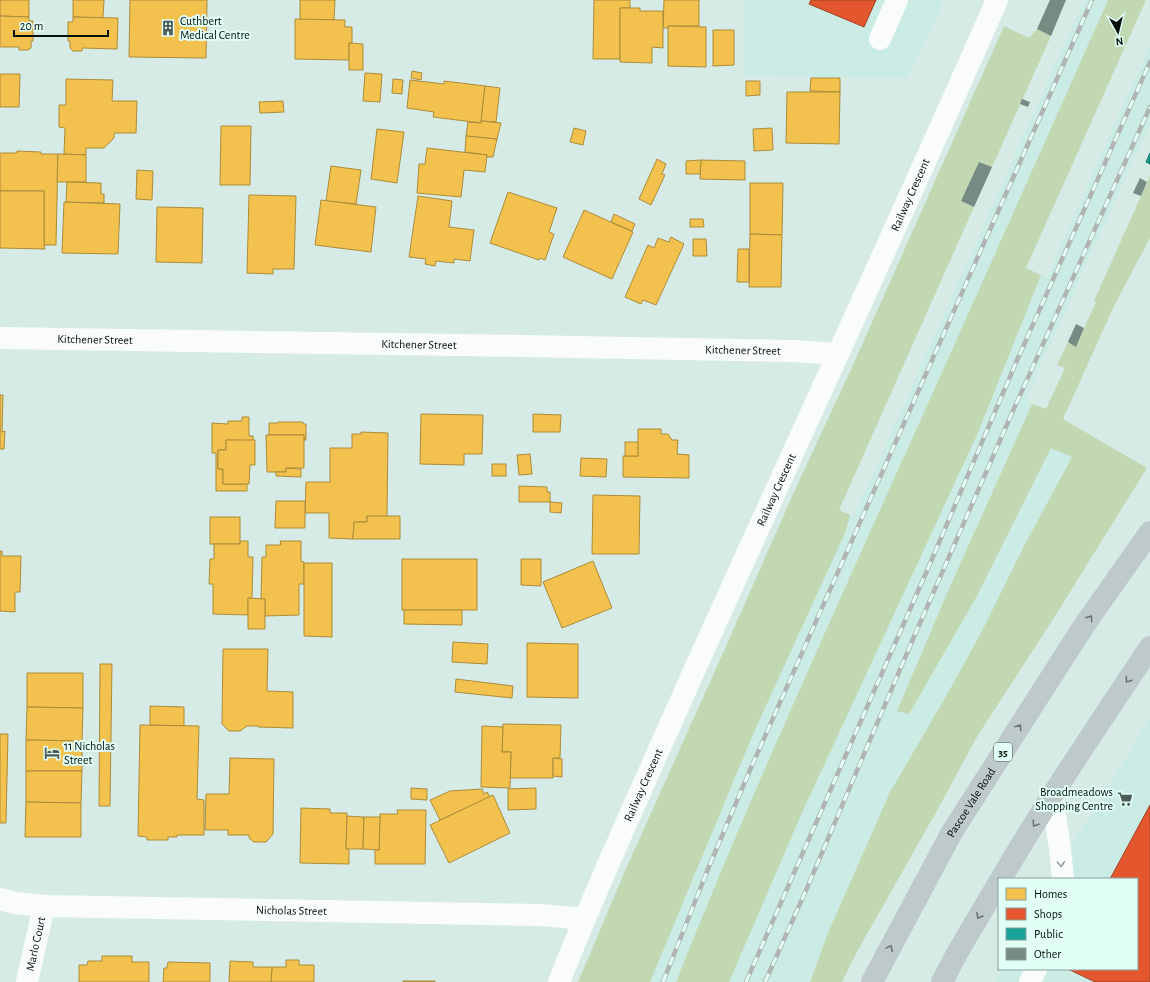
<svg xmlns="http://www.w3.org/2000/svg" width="1150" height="982" font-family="'Alegreya Sans',sans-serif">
<rect width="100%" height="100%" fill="#d7ebe6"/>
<!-- built -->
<g fill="#caece4">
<polygon points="745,0 944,0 908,78 745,76"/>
<polygon points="1084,0 1108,0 1044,146 808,670 744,817 676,982 650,982 754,732 845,533 850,515 854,517"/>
<polygon points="1150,45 1150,123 1025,400 1032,404 948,591 897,710 909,714 977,596 1051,448 1072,457 1024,546 981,633 945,698 890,792 828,933 810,982 729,982 801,815 977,435 1041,275 1047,277"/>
<polygon points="1150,719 1150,982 997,982 1003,969 1137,969 1137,879 1051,879"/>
</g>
<!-- green -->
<g fill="#c2d8b3">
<path d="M1108,0H1146L1026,268L1041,275L977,435L801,815L729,982H676C739,823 809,668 879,512C956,342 1032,171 1108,0Z"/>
<polygon points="1004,26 1029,38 1037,29 1051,36 992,167 979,162 961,201 974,207 839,510 850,515 845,533 754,732 650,982 578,982 625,871 727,644 794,492 853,365"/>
<polygon points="1150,176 1150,238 1114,306 1063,419 1147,468 1052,621 978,735 939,807 857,952 842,982 810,982 828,933 890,792 945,698 981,633 1024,546 1072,457 1051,448 977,596 909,714 897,711 948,591 1032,404 1046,409 1065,368 1057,365 1068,342 1076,346 1096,302 1094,301"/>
</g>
<!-- homes -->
<g fill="#f2c14e" stroke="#ab8c3a">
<polygon points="0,0 29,0 29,17 0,16"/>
<polygon points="73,0 104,0 103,18 73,17"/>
<polygon points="130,0 207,0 206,58 129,57"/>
<polygon points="300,0 335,0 334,20 300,20"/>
<polygon points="594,0 630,0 630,8 620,8 620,59 593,59"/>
<polygon points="664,0 699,0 699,26 668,26 668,28 663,28"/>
<polygon points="620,8 640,8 640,11 663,11 663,48 652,47 652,63 620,62"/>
<polygon points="0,16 29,17 29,21 33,21 33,41 31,41 31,48 28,50 19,50 19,47 0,47"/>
<polygon points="73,17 118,18 117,49 82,48 82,51 73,51 70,48 70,41 68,41 68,22 73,22"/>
<polygon points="295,19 345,20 345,27 352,27 352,43 349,43 349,60 295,59"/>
<polygon points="668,26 706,27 706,67 668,66"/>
<polygon points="713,30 734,30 734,65 713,66"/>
<polygon points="349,43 363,44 363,70 349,70"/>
<polygon points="412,71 422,73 421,80 411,78"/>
<polygon points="365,73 382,74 380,102 363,101"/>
<polygon points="0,74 20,74 19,107 0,107"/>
<polygon points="811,78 840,78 840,92 810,91"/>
<polygon points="66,79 113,80 112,101 137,101 136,133 114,133 114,138 104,148 86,148 86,155 64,154 65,128 59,127 59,105 66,105"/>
<polygon points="393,79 403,80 402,94 392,93"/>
<polygon points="410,80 444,84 444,81 485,86 481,123 433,117 434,112 407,108"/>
<polygon points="746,81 760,81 760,95 746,96"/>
<polygon points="485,86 500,88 496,122 481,121"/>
<polygon points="787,92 840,92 839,144 786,143"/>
<polygon points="283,101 284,112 260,113 259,102"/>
<polygon points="481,121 501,123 497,139 466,136 468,122 481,123"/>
<polygon points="221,126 251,126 250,185 220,185"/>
<polygon points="574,128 586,131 583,145 570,142"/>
<polygon points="772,128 773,150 754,151 753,129"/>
<polygon points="377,129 404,132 397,183 371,179"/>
<polygon points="466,136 497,139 493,157 487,157 487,155 465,152"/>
<polygon points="427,148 487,155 485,172 464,170 461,197 417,193 419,164 425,164"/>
<polygon points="17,151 41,152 41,154 58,154 56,245 44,245 44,191 0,191 0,153 17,153"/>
<polygon points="58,154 86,155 86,182 57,182"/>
<polygon points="657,159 666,164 662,174 665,175 651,205 639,199"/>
<polygon points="701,160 745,161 745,180 700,179"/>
<polygon points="701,160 700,174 686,174 686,161"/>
<polygon points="331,166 361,170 356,204 326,201"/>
<polygon points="137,170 153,171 152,200 136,199"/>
<polygon points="67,182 101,183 101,194 104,194 104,203 66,202"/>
<polygon points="750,183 783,183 782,235 750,234"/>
<polygon points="0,191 44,191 44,245 45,249 0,248"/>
<polygon points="508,192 557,208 549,232 554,234 545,260 540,258 539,260 490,243"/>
<polygon points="249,195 296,196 294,269 273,269 273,274 247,273"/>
<polygon points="418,196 452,201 449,227 474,230 470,261 454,259 454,263 436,261 435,266 425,264 426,259 409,257"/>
<polygon points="321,200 376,207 371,252 315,245"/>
<polygon points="64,202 120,204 118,254 62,253"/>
<polygon points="157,207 203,208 202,263 156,262"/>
<polygon points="584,210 633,232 612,279 563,257"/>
<polygon points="614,214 635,224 632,231 611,222"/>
<polygon points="690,219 703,219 704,227 690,227"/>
<polygon points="750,234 782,235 781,287 749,287"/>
<polygon points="671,237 684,244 656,305 643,300 641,304 625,297 648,245 654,248 658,238 669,242"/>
<polygon points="693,239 706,239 707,256 693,256"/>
<polygon points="738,249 749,249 749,282 737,282"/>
<polygon points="0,395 3,395 2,432 5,431 4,449 0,449"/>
<polygon points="421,414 483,415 482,454 464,454 464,465 420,464"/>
<polygon points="533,414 561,415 560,432 533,432"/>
<polygon points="242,417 249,417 249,436 253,436 253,441 226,440 226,450 218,450 218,469 223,469 223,484 247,484 247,491 216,491 216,453 212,453 212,423 228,424 228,421 242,421"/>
<polygon points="278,422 303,422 303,424 306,424 306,440 304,440 304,435 269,435 269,423 278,423"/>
<polygon points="638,429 661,429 661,434 668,434 672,440 678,440 677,454 689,455 689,478 623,477 623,456 638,456"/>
<polygon points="361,432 388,433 387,517 367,516 367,522 354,522 353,539 329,538 329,513 305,513 306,482 330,482 330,448 352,448 352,434 361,434"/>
<polygon points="266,435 304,435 304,468 286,468 286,472 267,472"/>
<polygon points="226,440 255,440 255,465 250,465 249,484 223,484 223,469 218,469 218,450 226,450"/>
<rect x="625" y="442" width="13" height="14"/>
<polygon points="530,454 532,474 519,475 517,455"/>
<polygon points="581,458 607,459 606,477 580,476"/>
<rect x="492" y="464" width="14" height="12"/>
<polygon points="286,468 301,469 301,477 276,476 276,472 286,472"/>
<polygon points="519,486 547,487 547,492 550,492 550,502 519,502"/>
<polygon points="593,495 640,496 639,554 592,554"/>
<polygon points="276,501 305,501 305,528 275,528"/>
<polygon points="550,502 562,503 561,513 550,512"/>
<polygon points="367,516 400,516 400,539 353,539 354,522 367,522"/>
<rect x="210" y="517" width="30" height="27"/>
<polygon points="240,541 248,541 248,557 253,557 252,598 248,598 248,615 213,614 213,584 209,584 210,559 214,559 214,544 240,544"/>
<polygon points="280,541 301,541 301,561 304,562 304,584 299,584 299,615 265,616 265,599 261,599 262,557 266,557 266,545 281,545"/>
<polygon points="0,551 2,551 2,556 21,556 20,592 15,592 15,612 0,611"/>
<rect x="402" y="559" width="75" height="51"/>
<polygon points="521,559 541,559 541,586 521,585"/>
<polygon points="593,561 612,608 562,628 543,582"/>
<polygon points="304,563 332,563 332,637 304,636"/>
<polygon points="248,598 265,599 265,629 248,629"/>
<polygon points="404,610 462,610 462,625 404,624"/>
<polygon points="453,642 488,644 487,664 452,662"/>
<polygon points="527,643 578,644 578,698 527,697"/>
<polygon points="223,649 268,649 267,691 293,692 293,728 258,727 258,726 247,726 240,731 229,731 222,724"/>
<polygon points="100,664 112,664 110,806 99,806"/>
<polygon points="27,673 83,673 83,708 27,707"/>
<polygon points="456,679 513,686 512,698 455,692"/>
<polygon points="150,706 184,707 184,726 150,725"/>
<polygon points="27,707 83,708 82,741 26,740"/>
<polygon points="503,724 561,725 560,758 553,758 553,778 510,778 511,752 502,752"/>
<polygon points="140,725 199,726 197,799 204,800 204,835 177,835 177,837 168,837 168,840 147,840 147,837 138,836"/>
<polygon points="482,726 503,727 502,752 511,752 510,788 481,787"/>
<polygon points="0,734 8,734 6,823 0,823"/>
<polygon points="26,740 82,741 82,771 26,771"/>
<polygon points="230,758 274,759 273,834 266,842 254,842 249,838 249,835 228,835 228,830 205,830 206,794 229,794"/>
<polygon points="553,758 562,759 562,777 553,776"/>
<polygon points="26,771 82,771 81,803 26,802"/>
<polygon points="411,788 427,789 427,800 411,799"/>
<polygon points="536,788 536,809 508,810 508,789"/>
<polygon points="482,789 484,794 487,792 490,797 440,820 430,800 450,791"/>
<polygon points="493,795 510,833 449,863 430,825"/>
<polygon points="26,802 81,803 81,837 25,837"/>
<polygon points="301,808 330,809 330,813 347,813 346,849 349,849 349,864 300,863"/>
<polygon points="397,810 426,810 425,864 375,864 375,849 379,850 380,814 398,814"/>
<polygon points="347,816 364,817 363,849 346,849"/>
<polygon points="364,817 380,817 379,850 363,849"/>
<polygon points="102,956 132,956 132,962 149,962 149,982 79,982 79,965 87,965 88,961 102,961"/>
<polygon points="286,960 299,960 299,965 314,965 314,982 271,982 272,967 286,967"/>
<polygon points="230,961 253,962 253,967 272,967 271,982 229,982"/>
<polygon points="168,962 210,963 210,982 163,982 164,968 167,968"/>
<rect x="403" y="981" width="32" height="1"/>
</g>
<!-- shops -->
<g fill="#e4572e" stroke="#a14124">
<polygon points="811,0 876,0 864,27 809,4"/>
<polygon points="1150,805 1150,982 1095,982 1068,969 1137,969 1137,879 1110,879"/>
</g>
<!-- public -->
<polygon fill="#17a398" stroke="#11776e" points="1150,153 1150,164 1146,162"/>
<!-- building -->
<g fill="#768c82">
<polygon points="1050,0 1066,0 1051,36 1037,29"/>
<polygon points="1022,99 1030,102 1028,107 1020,104"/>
<polygon points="979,162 992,167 974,207 961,201"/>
<polygon points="1140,178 1147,182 1141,196 1133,193"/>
<polygon points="1076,324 1084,328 1076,347 1068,342"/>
</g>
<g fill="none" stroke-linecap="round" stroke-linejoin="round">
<!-- minor -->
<g stroke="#f9fcfb" stroke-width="22">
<polyline points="880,39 897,0"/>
<path id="s1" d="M0,338L522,346L793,351L838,354"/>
<polyline points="1052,797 1060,848 1063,879"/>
<path id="s2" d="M0,899L15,903L44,906L541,915L584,919"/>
<path id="s3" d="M27,982L44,906"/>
<path id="s4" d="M559,982C599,880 646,780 690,680C792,453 897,228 997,0"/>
<polyline points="1030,982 1036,969"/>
</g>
<!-- major -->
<g stroke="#becaca" stroke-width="22">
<path d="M1001,879C1047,800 1099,724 1150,647"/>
<path id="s5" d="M872,982L952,832L1083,627L1150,532"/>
<polyline points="942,982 956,955 999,882"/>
</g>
<!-- rail casing -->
<g stroke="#b0b5b3" stroke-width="4.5">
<g id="rail">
<polyline points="663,982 708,869 750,770 1092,0"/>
<polyline points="746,982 926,573 1018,358 1150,62"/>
<polyline points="765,982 807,888 913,639 1012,413 1150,107"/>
</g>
</g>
<!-- rail -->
<use href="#rail" stroke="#e1fef7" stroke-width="3" stroke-dasharray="9" stroke-linecap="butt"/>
</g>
<!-- one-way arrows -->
<defs><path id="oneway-chevron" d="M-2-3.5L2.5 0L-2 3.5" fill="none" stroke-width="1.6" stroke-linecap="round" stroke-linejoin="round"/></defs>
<g stroke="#6a7674">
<use href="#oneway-chevron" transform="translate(1090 618) rotate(-55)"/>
<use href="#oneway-chevron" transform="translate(1128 680) rotate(124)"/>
<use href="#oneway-chevron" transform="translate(1019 727) rotate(-57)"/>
<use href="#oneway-chevron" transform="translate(1035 824) rotate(123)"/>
<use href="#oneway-chevron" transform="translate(979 916) rotate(120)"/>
<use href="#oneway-chevron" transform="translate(890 948) rotate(-62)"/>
</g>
<use stroke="#979d9b" href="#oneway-chevron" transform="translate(1061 864) rotate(85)"/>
<!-- icons -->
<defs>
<g id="building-bare" transform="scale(1.2)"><path d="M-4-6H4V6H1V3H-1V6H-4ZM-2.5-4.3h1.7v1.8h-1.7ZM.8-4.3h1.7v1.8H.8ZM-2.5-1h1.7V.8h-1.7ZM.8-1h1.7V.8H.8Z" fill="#4e5c58" stroke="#e1fef7" stroke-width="2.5" paint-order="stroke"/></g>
<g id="hotel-bare" transform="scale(1.2)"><path d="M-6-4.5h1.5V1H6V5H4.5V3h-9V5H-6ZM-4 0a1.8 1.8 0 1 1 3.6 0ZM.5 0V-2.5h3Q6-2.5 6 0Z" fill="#4e5c58" stroke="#e1fef7" stroke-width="2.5" paint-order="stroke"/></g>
<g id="supermarket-bare" transform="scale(1.2)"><path d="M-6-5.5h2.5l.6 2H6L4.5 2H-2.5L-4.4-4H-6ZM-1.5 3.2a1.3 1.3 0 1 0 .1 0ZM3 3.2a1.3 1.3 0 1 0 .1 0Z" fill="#4e5c58" stroke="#e1fef7" stroke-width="2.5" paint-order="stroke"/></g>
</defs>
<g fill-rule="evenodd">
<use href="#building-bare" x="168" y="28"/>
<use href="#hotel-bare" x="52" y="753"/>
<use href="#supermarket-bare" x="1125" y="799"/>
</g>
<g text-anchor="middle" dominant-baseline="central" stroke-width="4" stroke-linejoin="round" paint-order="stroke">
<!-- shield labels -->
<rect fill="#e1fef7" stroke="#465752" stroke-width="1" x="994" y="743" width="18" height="18" rx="3"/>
<g font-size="11" font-weight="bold" fill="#040f0c">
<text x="1003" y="752">35</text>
</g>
<!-- poi labels -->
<g font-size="12" fill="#040f0c" stroke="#e1fef7" text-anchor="start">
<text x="180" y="21">Cuthbert<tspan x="180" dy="14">Medical Centre</tspan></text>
<text x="64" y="746">11 Nicholas<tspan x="64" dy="14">Street</tspan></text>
<text x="1113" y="792" text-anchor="end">Broadmeadows<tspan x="1113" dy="14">Shopping Centre</tspan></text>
</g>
<!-- street labels -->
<g font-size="12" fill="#040f0c" stroke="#e1fef7">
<text stroke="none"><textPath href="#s4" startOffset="862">Railway Crescent</textPath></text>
<text stroke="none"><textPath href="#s1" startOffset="95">Kitchener Street</textPath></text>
<text stroke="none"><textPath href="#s1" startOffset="419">Kitchener Street</textPath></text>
<text stroke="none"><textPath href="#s1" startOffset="743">Kitchener Street</textPath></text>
<text stroke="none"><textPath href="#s4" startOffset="538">Railway Crescent</textPath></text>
<text stroke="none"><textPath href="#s4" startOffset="214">Railway Crescent</textPath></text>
<text stroke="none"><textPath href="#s5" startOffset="205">Pascoe Vale Road</textPath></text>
<text stroke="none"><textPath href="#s2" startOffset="292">Nicholas Street</textPath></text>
<text stroke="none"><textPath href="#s3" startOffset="39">Marlo Court</textPath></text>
</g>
</g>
<!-- legend -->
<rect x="998" y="878" width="140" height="92" fill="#e1fef7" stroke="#899e99"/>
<rect x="1006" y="888" width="20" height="12" fill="#f2c14e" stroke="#899e99"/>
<text x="1034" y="898" font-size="12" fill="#040f0c">Homes</text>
<rect x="1006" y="908" width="20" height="12" fill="#e4572e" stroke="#899e99"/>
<text x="1034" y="918" font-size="12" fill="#040f0c">Shops</text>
<rect x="1006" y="928" width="20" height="12" fill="#17a398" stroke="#899e99"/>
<text x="1034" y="938" font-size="12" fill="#040f0c">Public</text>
<rect x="1006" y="948" width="20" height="12" fill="#768c82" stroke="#899e99"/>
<text x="1034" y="958" font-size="12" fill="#040f0c">Other</text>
<!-- north arrow -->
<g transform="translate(1118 32) rotate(172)" stroke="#e1fef7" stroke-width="3" paint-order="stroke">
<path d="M0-3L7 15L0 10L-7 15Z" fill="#040f0c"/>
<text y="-6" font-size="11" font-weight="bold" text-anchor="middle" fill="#040f0c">N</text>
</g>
<!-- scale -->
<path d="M14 30v6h94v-6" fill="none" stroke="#040f0c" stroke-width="2"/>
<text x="20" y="30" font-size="12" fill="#040f0c" stroke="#e1fef7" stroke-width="3" paint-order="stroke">20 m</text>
</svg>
